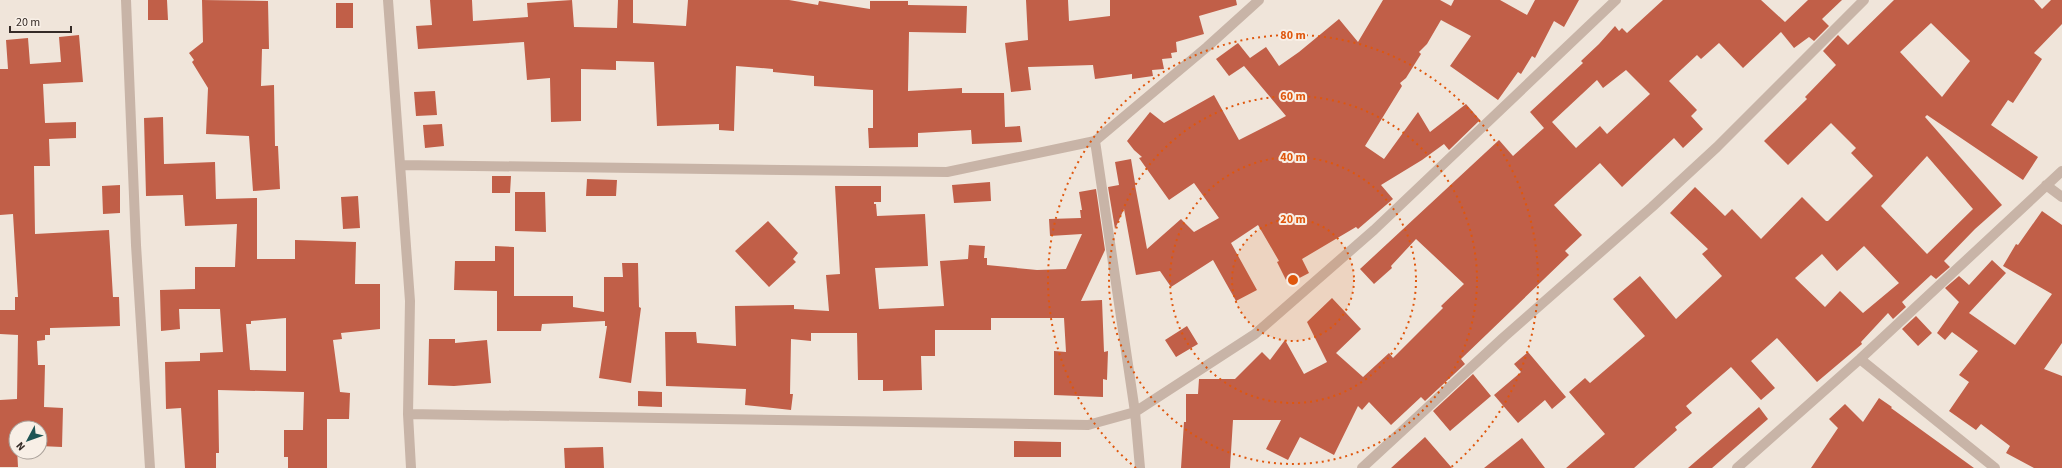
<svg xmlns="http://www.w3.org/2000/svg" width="2062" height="468" viewBox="0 0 2062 468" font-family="'Source Sans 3',sans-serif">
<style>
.building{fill:#c15f48;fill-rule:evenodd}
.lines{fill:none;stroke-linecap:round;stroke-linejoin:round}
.street{stroke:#c8b4a7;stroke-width:10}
.ring{fill:none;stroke:#df570d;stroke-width:2;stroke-dasharray:2 4}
.centre{fill:#df570d;stroke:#f8efe6;stroke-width:2}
.ring-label{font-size:12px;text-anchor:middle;font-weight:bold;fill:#df570d;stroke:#f8efe6;stroke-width:4;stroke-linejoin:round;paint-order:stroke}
</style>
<rect width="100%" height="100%" fill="#f0e5da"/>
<!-- building -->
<path class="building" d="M148 0H167L168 20H148Z
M202 0 268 1 269 49H262L261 86 274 85 275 146H278L280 189 253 191 249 136 206 134 208 88 192 62 194 60 189 53 203 42Z
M430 0H472L473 21 528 17 527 3 572 0 574 27 617 28 618 0H633V23L686 26 688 0H789L818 5 819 1 870 9V1H908V5L967 6 966 33 909 32 908 91 962 88V93H1004L1005 127 1020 126 1022 142 972 144 971 130 918 133V147L869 148 868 128H873V90L814 86V76L773 72V69L736 66 734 131 719 130V124L657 126 654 62 616 61V70L581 69V121L551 122 550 78 527 80 524 42 418 49 416 26 432 25Z
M1026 0H1068L1069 21 1110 16V0H1236L1237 5 1199 16 1204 34 1176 42 1177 52 1171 53 1172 58 1162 59 1164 69 1152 70 1153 76 1132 79V74L1095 79 1093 65 1028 67 1031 90 1011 92 1005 43 1028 40Z
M1383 0H1440L1451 6 1454 0H1500L1527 15 1535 0H1579L1564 27 1554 21 1535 58 1532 56 1521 74 1518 72 1498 100 1450 66 1471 36 1441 20 1427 44 1419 52 1421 54 1406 78 1400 83 1402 86 1365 146 1384 159 1418 112 1430 132 1466 104 1480 120 1449 150 1444 144 1422 160 1381 185 1393 199 1358 229 1356 227 1302 259 1309 273 1288 284 1277 262 1279 261 1258 225 1231 243 1257 290 1236 301 1213 260 1171 287 1160 271 1136 275 1124 209 1115 229 1108 187 1119 185 1115 162 1131 159 1135 183H1136L1135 185 1147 249 1181 219 1194 232 1219 218 1194 183 1169 200 1139 158 1142 157 1134 150 1127 141 1150 112 1164 123 1214 95 1239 140 1286 116 1244 66 1229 76 1216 59 1238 43 1250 58 1266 47 1279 66 1299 52 1339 19 1358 42Z
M1663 0H1761L1785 22 1808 0H1842L1822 19 1829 26 1814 41 1809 37 1794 48 1781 32 1743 68 1719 43 1701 59 1697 55 1669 81 1697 110 1691 116 1703 129 1683 148 1674 138 1622 187 1600 163 1554 205 1582 235 1565 251 1569 255 1461 359 1465 364 1425 401 1421 397 1391 425 1369 402 1362 410 1358 406 1334 455 1300 437 1288 460 1266 449 1281 420H1233L1230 468H1181L1184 422H1186V394H1198L1199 379H1235L1262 352 1270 360 1285 340 1304 374 1327 362 1307 322 1332 298 1361 329 1336 353 1363 377 1389 353 1393 358 1443 308 1441 306 1464 284 1416 239 1391 266 1392 268 1374 284 1360 269 1499 140 1513 156 1544 128 1530 112 1583 63 1581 61 1599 44 1615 26 1619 31 1622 28 1627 33ZM1626 70 1650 94 1607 134 1600 126 1576 148 1552 122 1597 80 1603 88Z
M1894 0H2034L2042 9 2051 0H2062V24L2034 53 2042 59 2013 103 2008 100 1991 125 2038 157 2023 180 1927 115 1925 117 2002 205 1975 229 1944 261 1950 267 1936 279 1931 275 1902 302 1906 307 1893 319 1888 313 1861 342 1862 344 1817 382 1777 338 1751 361 1775 388 1761 400 1731 367 1686 406 1692 413 1675 427 1677 430 1634 468H1566L1605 434 1569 392 1585 378 1590 383 1645 336 1613 299 1640 276 1676 319 1722 276 1702 254 1708 249 1670 213 1695 187 1725 216 1732 209 1761 239 1802 197 1826 221H1828L1873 176 1851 153 1856 148 1831 123 1788 165 1764 141 1807 99 1805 97 1836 65 1823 51 1838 35 1848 45ZM1931 23 1970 61 1942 97 1900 52ZM1927 156 1973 209 1927 254 1881 206ZM1864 246 1899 283 1863 313 1840 291 1825 307 1795 278 1822 254 1837 271Z
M336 3H353V28H336Z
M79 35 83 82 43 84 45 123 76 122V138L49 139 50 166H34L35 234 109 230 113 297H119L120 326 50 328V335H45V340L37 341 38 365H45L44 407 63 408 62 447 40 446V428H16L18 467H0V400L17 399 18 335 0 334V310H15V297H18L13 214 0 215V69H8L6 40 28 38 30 64 61 62 59 37Z
M435 91 437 115 416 116 414 92Z
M163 117 164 164 215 162 216 199 257 198V259H295V240L356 242 355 284H380V329L341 333 342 339 333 340 340 392 350 393 349 419H327V468H288V457H284V430H303L304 392 218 390 219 453H216V468H185L181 408 166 409 165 362 200 361V353L223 352 220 309H179L180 329 161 331 160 290 195 289V267H235L237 224 185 226 183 195 146 196 144 118ZM286 318V371L250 370 246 324H251V321Z
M442 124 444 146 425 148 423 125Z
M492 176H511L510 193H492Z
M587 179 617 180 616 196H586Z
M990 182 991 201 954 203 952 185Z
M120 185V213L103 214 102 186Z
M835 186H881V202H874V204H876L877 216 925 214 928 266 875 268 879 309 944 306 940 261 968 259 969 245 985 246 984 258H987V265L1037 270 1066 269 1082 234 1050 236 1049 219 1081 218 1080 210H1082L1079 192 1096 189 1105 250 1081 301 1102 300 1104 352 1108 351 1107 380 1103 379V397L1054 395V351L1066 352 1064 318H991V330H935V356H921L922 390 883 391V380H858L857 333H811V341L791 339 790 394H793L791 410 745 405 746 389 666 386 665 332H696L697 343 736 346 735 306 794 305V309L829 311 826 275 840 274Z
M515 192H545L546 232 515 231Z
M358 196 360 228 343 229 341 197Z
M2042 211 2062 225V343L2044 369 2062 376V468H2034L2006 453 2010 446 1981 424 1976 430 1949 411 1969 382 1959 375 1978 351 1952 332 1945 340 1937 333 1959 302 1945 288 1959 276 1969 285 1992 260 2006 273 1969 313 2015 345 2052 294 2003 266 2016 244 2018 245Z
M768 221 798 253 793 259 796 262 769 287 735 251Z
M495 246 514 247V296H573V307L604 312V277H623L622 263H638L639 307 641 308 631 383 599 378 607 326H605V321L542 324 541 331H497V291L454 290 455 261H495Z
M1916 316 1932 333 1918 346 1902 329Z
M1187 326 1198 344 1176 357 1165 340Z
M429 339H455V343L487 340 491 383 454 386 428 385Z
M1528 352 1566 397 1552 409 1545 400 1518 423 1494 395 1521 372 1514 364Z
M1473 374 1491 396 1450 431 1433 411Z
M638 391 662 392V407L638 406Z
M1879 398 1892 407 1891 408 1974 468H1811L1838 428 1829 419 1845 404 1863 422Z
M1759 407 1768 419 1712 468H1688Z
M1425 437 1452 468H1391Z
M1522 438 1545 468H1484Z
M1014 441 1061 442V457H1014Z
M603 447 604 468H565L564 448Z"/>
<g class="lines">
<!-- street -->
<path class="street" d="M126 0 136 245 150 468
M388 0 410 301 408 414 411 468
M1095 141 1135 412 1140 468
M401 165 947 172 1095 141 1207 47 1259 0
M2046 185 2062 197
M1860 359 1995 468
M408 414 1088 425 1135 412 1255 334 1374 230 1616 0
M1362 468 1504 337 1652 207 1717 147 1864 0
M1737 468 1860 359 2062 171"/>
</g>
<!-- distance rings -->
<circle cx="1293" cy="280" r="61" fill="#df570d" fill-opacity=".12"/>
<g class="ring">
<circle cx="1293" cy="280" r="61"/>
<circle cx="1293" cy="280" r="123"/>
<circle cx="1293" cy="280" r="184"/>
<path d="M1136 468A245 245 0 1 1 1450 468"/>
</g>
<circle cx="1293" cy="280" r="6" class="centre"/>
<g class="ring-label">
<text x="1293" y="39">80 m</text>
<text x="1293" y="100">60 m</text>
<text x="1293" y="161">40 m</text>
<text x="1293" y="223">20 m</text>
</g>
<!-- north arrow -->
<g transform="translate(28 440) rotate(229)"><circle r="19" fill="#f8efe6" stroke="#aaa19a"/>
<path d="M0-3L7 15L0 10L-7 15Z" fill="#1e5454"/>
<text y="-6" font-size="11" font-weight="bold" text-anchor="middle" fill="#352b27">N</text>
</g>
<!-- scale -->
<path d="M10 26v6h61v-6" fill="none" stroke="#352b27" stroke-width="2"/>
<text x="16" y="26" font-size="12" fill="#352b27" stroke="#f8efe6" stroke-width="3" paint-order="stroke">20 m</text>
</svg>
